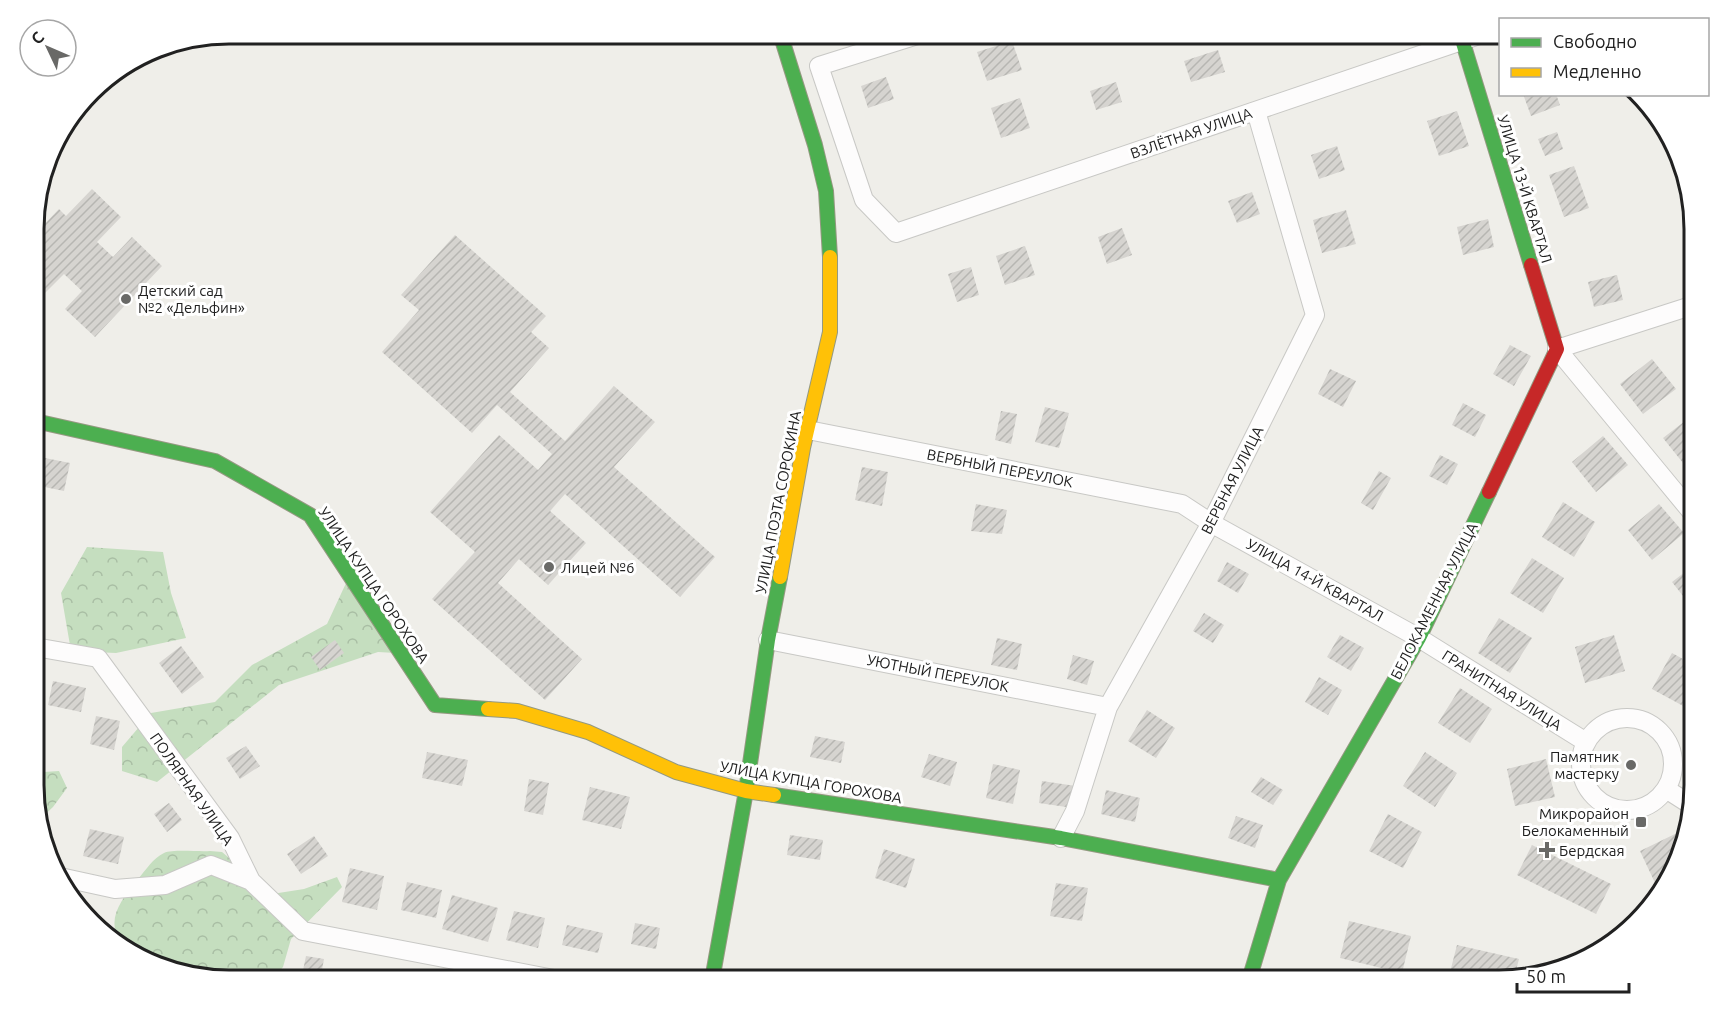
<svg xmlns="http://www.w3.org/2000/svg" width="1727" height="1013" viewBox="0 0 1727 1013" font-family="Ubuntu,sans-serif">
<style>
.forest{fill:url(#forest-crowns)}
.building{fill:url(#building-hatch)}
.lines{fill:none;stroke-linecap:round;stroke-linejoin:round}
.street-casing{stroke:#c8c8c5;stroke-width:20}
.fast-casing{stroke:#949981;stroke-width:16}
.slow-casing{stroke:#949981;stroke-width:16}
.jam-casing{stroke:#949981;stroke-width:16}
.street{stroke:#fdfcfc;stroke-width:18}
.fast{stroke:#4caf50;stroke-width:14}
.slow{stroke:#ffc107;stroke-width:14}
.jam{stroke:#c62828;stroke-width:14}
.poi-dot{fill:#696967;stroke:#fff;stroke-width:2}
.labels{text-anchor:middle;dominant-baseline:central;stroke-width:6;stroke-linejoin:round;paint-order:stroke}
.street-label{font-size:15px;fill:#212121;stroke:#fff}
.poi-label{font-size:15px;fill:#212121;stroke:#fff;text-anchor:start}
.rim{fill:none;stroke:#212121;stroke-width:3}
</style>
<defs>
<pattern id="forest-crowns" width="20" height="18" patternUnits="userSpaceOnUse" patternTransform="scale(1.5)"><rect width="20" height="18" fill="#c5debf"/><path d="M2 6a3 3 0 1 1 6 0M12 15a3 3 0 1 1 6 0" fill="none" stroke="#a9bea4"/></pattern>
<pattern id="building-hatch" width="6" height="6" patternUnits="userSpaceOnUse" patternTransform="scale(1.5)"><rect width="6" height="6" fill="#d6d4d0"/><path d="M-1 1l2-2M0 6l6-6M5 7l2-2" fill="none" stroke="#b7b6b2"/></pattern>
</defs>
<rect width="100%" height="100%" fill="#efeee9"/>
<!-- forest -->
<path class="forest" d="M87 547 163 552 171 593 186 638 116 653 71 651 61 593Z
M347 581 413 654 378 652 279 685 157 782 122 771V747L151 713 215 702 252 665 327 624Z
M59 771 67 788 53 807 39 820 35 810V778L44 772Z
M210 851 222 852 272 894 304 889 337 877 342 887 291 939 283 967 272 980H228L131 954C101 926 117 905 138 879 146 870 153 858 164 853 173 849 199 852 210 851Z"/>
<!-- building -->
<path class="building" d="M1012 41 1022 70 987 81 977 52Z
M1218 50 1225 72 1191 82 1184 61Z
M886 77 894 99 868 108 861 86Z
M1116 82 1122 102 1096 110 1090 91Z
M1523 94H1556L1560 105 1531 116Z
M1020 98 1030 128 1001 138 991 108Z
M1457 111 1469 146 1439 156 1427 121Z
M1557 132 1563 149 1545 156 1538 139Z
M1337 146 1345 170 1319 179 1311 155Z
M1574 166 1589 208 1564 217 1549 175Z
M92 189 121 217 97 242 113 257 132 237 162 266 95 337 65 309 82 291 64 274 45 293 35 282V252L37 250 35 248V234L59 209 66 216Z
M1252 192 1260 214 1237 223 1228 201Z
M1346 210 1356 244 1322 253 1313 220Z
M1488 219 1494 247 1463 255 1457 227Z
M1122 228 1132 255 1107 264 1098 237Z
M455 235 546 316 531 332 549 348 510 392 565 441 614 386 655 422 614 467 715 557 680 597 565 494 550 511 586 543 548 585 519 559 498 583 582 659 545 700 432 599 475 552 430 512 499 435 538 470 552 454 497 405 472 433 382 352 419 310 401 295Z
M1025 246 1035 275 1005 285 996 256Z
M971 267 979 295 957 302 948 274Z
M1617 275 1623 300 1594 307 1588 282Z
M1510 345 1531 356 1514 386 1493 374Z
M1652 359 1676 389 1643 414 1620 384Z
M1330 369 1356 381 1343 407 1318 394Z
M1463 403 1486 415 1475 437 1452 425Z
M1045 407 1069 413 1059 448 1035 442Z
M1001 411 1017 414 1011 444 995 440Z
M1694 414V462L1687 468 1663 438Z
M1603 436 1628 465 1596 492 1572 462Z
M1440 455 1458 464 1447 485 1429 476Z
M35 456 70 463 64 491 35 485Z
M862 467 888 472 882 506 855 500Z
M1379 471 1391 478 1373 510 1361 503Z
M1563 502 1595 522 1574 557 1542 537Z
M976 504 1007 510 1002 534 971 531Z
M1659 504 1684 533 1652 560 1628 530Z
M1532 558 1564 578 1543 613 1510 593Z
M1227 562 1249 574 1238 593 1217 581Z
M1694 565V610L1672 582Z
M35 591 44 593 38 621 35 620Z
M1204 613 1224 625 1213 643 1193 631Z
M1499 618 1532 638 1510 673 1478 653Z
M1340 635 1364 648 1351 671 1327 657Z
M1614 635 1625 671 1585 683 1575 647Z
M997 638 1022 644 1017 670 991 665Z
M335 640 344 653 320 670 311 657Z
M181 646 204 677 182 694 159 663Z
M1672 653 1694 665V692L1685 707 1652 689Z
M1073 655 1094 661 1087 685 1067 679Z
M1319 677 1342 690 1328 715 1305 702Z
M53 681 86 688 81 712 48 705Z
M1460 688 1492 709 1470 743 1438 723Z
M1147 710 1175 728 1156 758 1128 741Z
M96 716 120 721 114 750 90 744Z
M815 736 845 742 841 763 810 757Z
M246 746 260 766 240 779 226 758Z
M427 752 468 760 462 786 422 778Z
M1425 752 1457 773 1435 807 1403 786Z
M929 754 957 762 950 786 921 777Z
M1546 759 1555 797 1515 806 1507 769Z
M993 764 1020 770 1013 804 986 798Z
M1261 777 1283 790 1273 805 1251 792Z
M529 779 549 783 543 815 524 811Z
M1042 781 1076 786 1073 808 1039 803Z
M590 787 630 797 621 829 582 820Z
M1106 790 1140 798 1135 822 1101 814Z
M169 803 182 820 167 832 154 814Z
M1388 814 1422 832 1403 868 1369 851Z
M1236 816 1263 825 1255 848 1228 838Z
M90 829 124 837 118 864 83 856Z
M1677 833 1680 841 1668 880 1656 885 1640 851Z
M790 835 823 840 820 860 787 855Z
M314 836 328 856 301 874 287 854Z
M1532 845 1611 884 1596 914 1517 875Z
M884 849 915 859 906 888 875 878Z
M350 868 384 876 377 910 342 902Z
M407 882 442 890 436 918 401 910Z
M1056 883 1088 888 1082 921 1050 916Z
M452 895 498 908 488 942 442 929Z
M514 911 545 918 538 948 506 940Z
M1349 921 1411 936 1402 973 1340 958Z
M635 923 660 928 656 949 631 944Z
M567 925 603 933 598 953 562 945Z
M1457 945 1519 959 1514 978 1448 980Z
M306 956 324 959 320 980H301Z
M364 971 378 973 377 980H363Z"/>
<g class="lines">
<!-- street casing -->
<g class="street-casing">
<path id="street" d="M924 33 819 66 864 200 896 233 1485 33
M1694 305 1557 349 1694 515
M803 436V429L1182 504 1211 523 1419 638 1586 742
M768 640 1108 707
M35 647 98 658 230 838 251 881 303 931 559 980
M1581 764a46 46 0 1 1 92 0a46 46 0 1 1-92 0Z
M1666 789 1691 805
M1061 838 1075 811 1108 707 1211 523 1315 315 1256 111
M60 877 115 889 165 885 211 865 251 881"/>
</g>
<!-- fast casing -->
<g class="fast-casing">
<path id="fast" d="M780 33 815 145 826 191 830 257
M1460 33 1531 265
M35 421 215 461 310 515 435 705 488 709
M774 795 1061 838 1279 880
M712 980 746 791 768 640 780 577
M1249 980 1279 880 1419 638 1489 492"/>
</g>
<!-- slow casing -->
<g class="slow-casing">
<path id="slow" d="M780 577 803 448 830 332V257
M488 709 517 711 588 732 676 772 746 791 774 795"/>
</g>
<!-- jam casing -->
<g class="jam-casing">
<path id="jam" d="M1489 492 1557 349 1531 265"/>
</g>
<!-- street -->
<use href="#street" class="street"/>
<!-- fast -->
<use href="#fast" class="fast"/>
<!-- slow -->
<use href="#slow" class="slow"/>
<!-- jam -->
<use href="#jam" class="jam"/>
</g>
<!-- markers -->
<g class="poi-dot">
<circle cx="126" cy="299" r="6"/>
<circle cx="549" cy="567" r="6"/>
<circle cx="1631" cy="765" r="6"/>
<rect x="1635" y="816" width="12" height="12" rx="3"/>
<path d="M1544 841h6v6h6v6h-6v6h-6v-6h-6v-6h6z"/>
</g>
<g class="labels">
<!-- street labels -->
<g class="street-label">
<text transform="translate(1191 133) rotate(-19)">ВЗЛЁТНАЯ УЛИЦА</text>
<text transform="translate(1525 189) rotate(73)">УЛИЦА 13-Й КВАРТАЛ</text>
<text transform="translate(1000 468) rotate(11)">ВЕРБНЫЙ ПЕРЕУЛОК</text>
<text transform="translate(1232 480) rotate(-63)">ВЕРБНАЯ УЛИЦА</text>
<text transform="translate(778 502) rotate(-79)">УЛИЦА ПОЭТА СОРОКИНА</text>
<text transform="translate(1315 580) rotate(29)">УЛИЦА 14-Й КВАРТАЛ</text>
<text transform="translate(374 585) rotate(56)">УЛИЦА КУПЦА ГОРОХОВА</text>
<text transform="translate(1434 601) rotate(-63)">БЕЛОКАМЕННАЯ УЛИЦА</text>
<text transform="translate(938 673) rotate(11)">УЮТНЫЙ ПЕРЕУЛОК</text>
<text transform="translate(1502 690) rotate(32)">ГРАНИТНАЯ УЛИЦА</text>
<text transform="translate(811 782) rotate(10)">УЛИЦА КУПЦА ГОРОХОВА</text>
<text transform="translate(192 789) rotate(55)">ПОЛЯРНАЯ УЛИЦА</text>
</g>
<!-- poi labels -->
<g class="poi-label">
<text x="138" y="290">Детский сад<tspan x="138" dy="17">№2 «Дельфин»</tspan></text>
<text x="561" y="567">Лицей №6</text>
<text x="1619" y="756" text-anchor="end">Памятник<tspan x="1619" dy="17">мастерку</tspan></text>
<text x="1629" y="813" text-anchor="end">Микрорайон<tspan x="1629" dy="17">Белокаменный</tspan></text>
<text x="1559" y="850">Бердская</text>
</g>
</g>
<!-- crop -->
<path d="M0 0H1727V1013H0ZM229 44H1499A185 185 0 0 1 1684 229V785A185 185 0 0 1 1499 970H229A185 185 0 0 1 44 785V229A185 185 0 0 1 229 44Z" fill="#fff" fill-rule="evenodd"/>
<path class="rim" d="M229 44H1499A185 185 0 0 1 1684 229V785A185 185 0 0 1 1499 970H229A185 185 0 0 1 44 785V229A185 185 0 0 1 229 44Z"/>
<!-- legend -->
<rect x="1499" y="18" width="210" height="78" fill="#ffffff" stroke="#a6a6a6" stroke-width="1.5"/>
<rect x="1511" y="38" width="30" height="9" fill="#4caf50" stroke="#a6a6a6" stroke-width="1.5"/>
<text x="1553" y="48" font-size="18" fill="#212121">Свободно</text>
<rect x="1511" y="68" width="30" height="9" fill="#ffc107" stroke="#a6a6a6" stroke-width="1.5"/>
<text x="1553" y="78" font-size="18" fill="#212121">Медленно</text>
<!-- north arrow -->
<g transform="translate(48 48) rotate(314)"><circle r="28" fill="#ffffff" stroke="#a6a6a6" stroke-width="1.5"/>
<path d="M0-4.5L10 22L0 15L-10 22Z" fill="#696967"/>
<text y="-9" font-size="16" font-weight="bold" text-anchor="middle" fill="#212121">С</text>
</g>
<!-- scale -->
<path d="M1517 983v9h112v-9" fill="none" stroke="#212121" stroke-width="3"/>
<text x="1526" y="983" font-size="18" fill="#212121" stroke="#ffffff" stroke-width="4.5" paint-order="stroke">50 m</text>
</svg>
